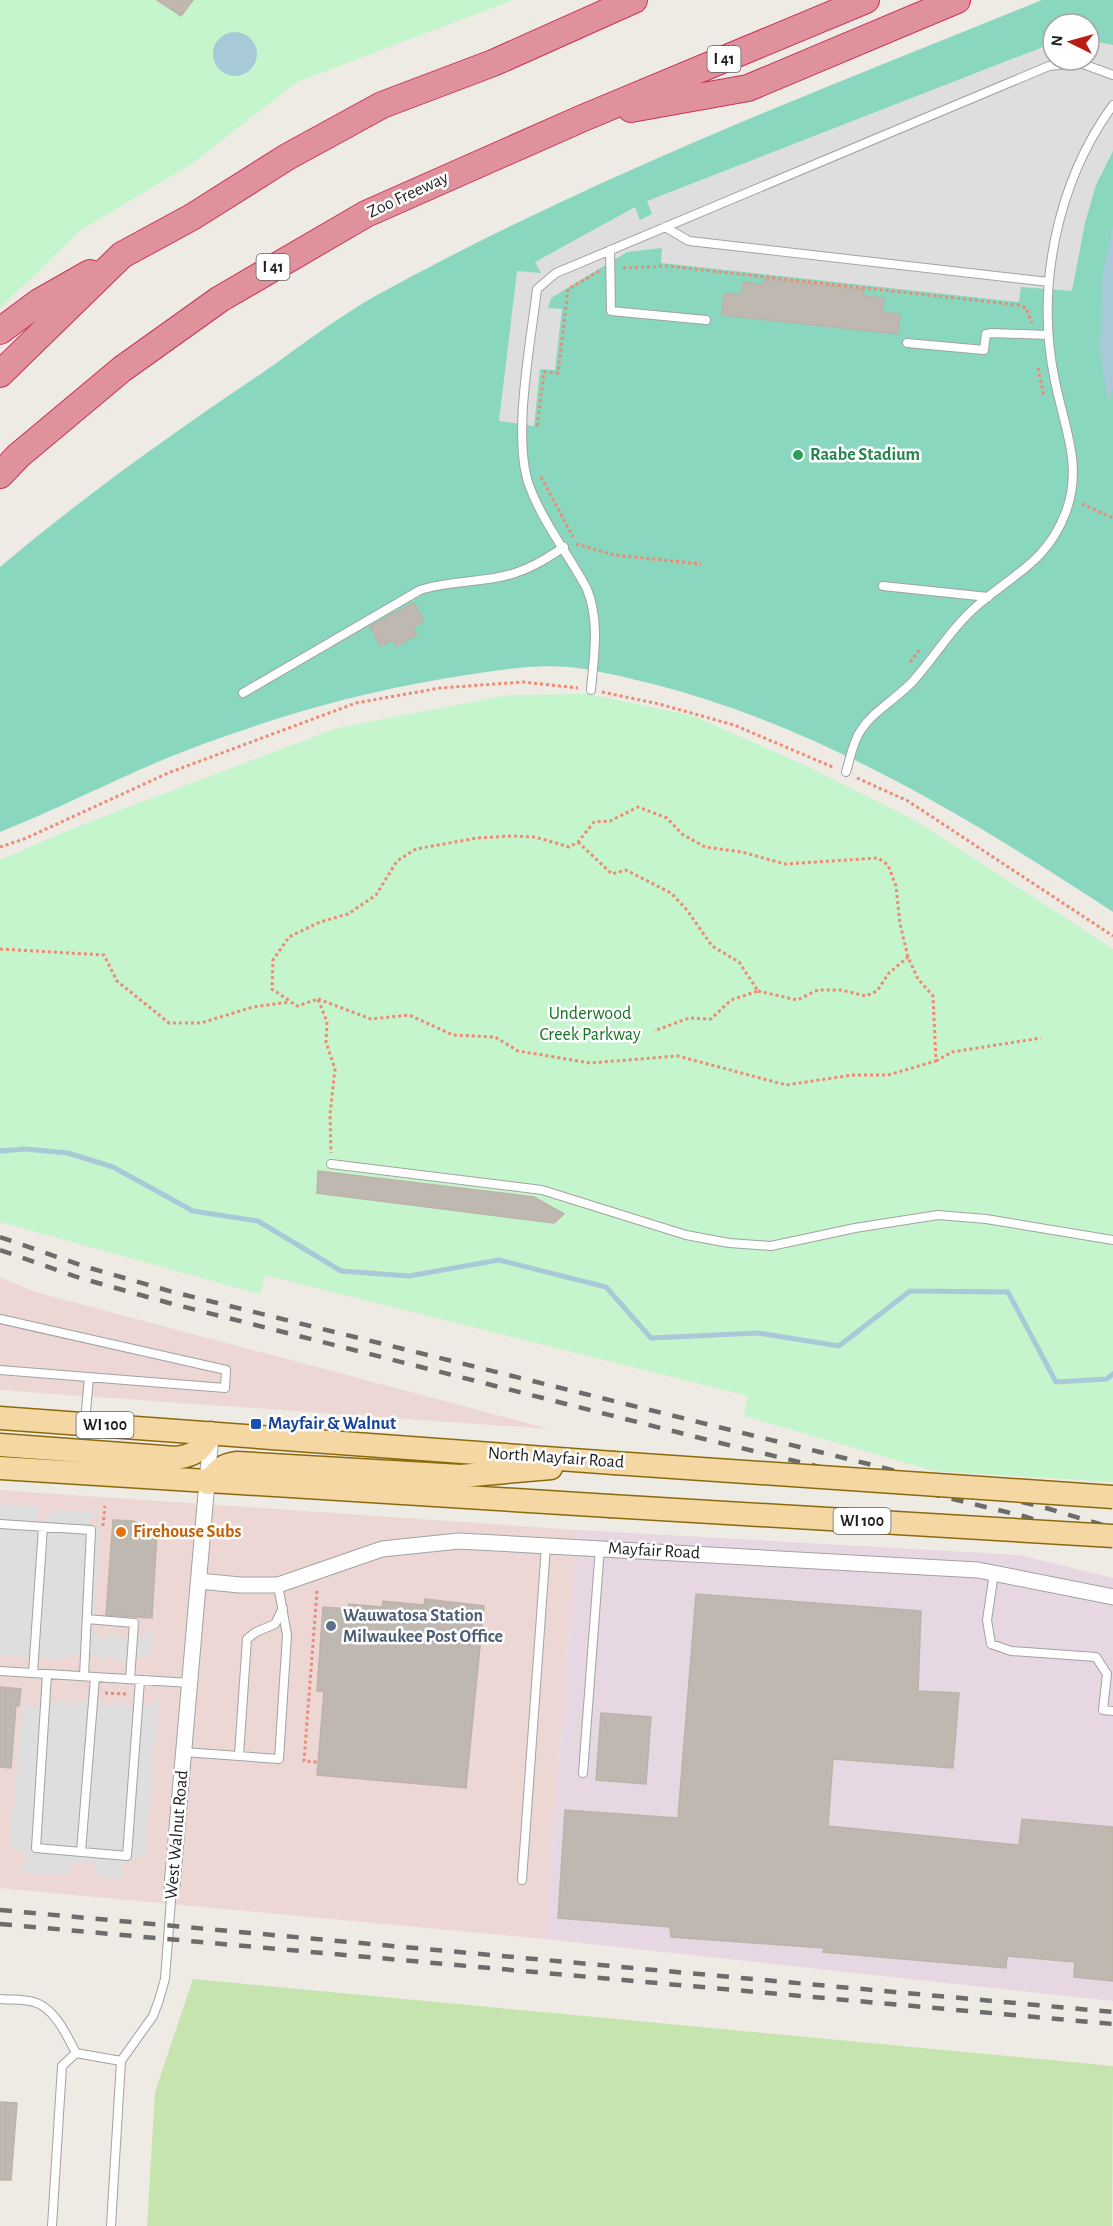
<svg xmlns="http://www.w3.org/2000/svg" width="1113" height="2226" viewBox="0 0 1113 2226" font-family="'Alegreya Sans',sans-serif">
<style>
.commercial{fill:#edd7d5}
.industrial{fill:#e6d7e2}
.grass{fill:#c5e4ae}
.park{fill:#c4f5cc}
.pitch{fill:#88d7be;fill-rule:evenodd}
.parking{fill:#dedede}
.water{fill:#a8cad8}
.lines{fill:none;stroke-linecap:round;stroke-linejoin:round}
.stream{stroke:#a8cad8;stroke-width:5}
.building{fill:#beb8b1;stroke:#beb3a8;stroke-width:1.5}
.service-casing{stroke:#a2a2a2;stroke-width:10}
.minor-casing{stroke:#a2a2a2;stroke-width:17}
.primary-casing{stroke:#8b6a0c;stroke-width:25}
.motorway-casing{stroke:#cb325b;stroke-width:28}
.path{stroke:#ee8a75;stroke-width:3;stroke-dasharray:3 3;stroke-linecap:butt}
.service{stroke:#fff;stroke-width:8}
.minor{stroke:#fff;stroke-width:15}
.primary{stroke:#f4d7a3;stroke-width:22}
.motorway{stroke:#df929b;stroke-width:26}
.rail{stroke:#6c6c6c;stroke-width:4.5;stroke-dasharray:12 12;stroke-linecap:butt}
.primary-bridge-casing{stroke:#8b6a0c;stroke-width:25;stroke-linecap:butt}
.primary-bridge{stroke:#f4d7a3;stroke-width:22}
.leisure-dot{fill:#2e9e5b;stroke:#fff;stroke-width:2}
.transit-dot{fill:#1a4fb4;stroke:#fff;stroke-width:2}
.food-dot{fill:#e8710a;stroke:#fff;stroke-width:2}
.service-dot{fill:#5c6f8a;stroke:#fff;stroke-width:2}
.labels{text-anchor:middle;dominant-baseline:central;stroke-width:5;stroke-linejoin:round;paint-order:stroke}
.shield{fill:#fff;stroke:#626262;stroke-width:1.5}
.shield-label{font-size:16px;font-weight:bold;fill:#1e1e1e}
.street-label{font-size:18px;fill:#1e1e1e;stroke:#fff}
.leisure-label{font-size:18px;font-weight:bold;fill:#27864d;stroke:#fff;text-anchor:start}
.park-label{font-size:18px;fill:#147323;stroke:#fff}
.transit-label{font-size:18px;font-weight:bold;fill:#164399;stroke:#fff;text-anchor:start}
.food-label{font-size:18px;font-weight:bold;fill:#c56008;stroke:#fff;text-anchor:start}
.service-label{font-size:18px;font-weight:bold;fill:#4e5e75;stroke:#fff;text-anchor:start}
</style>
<rect width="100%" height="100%" fill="#eeebe4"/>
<!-- commercial -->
<path class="commercial" d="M0 1277 35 1292 549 1429 0 1390Z
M0 1490 577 1530 545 1939 0 1888Z"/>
<!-- industrial -->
<path class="industrial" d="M577 1530 1019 1555 1113 1578V2001L545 1939Z"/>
<!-- grass -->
<path class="grass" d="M193 1979 1113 2066 1112 2226H147L155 2092Z"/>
<!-- park -->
<path class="park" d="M0 0H513L297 82 190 165 81 230 0 308Z
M589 694 693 716 800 763 918 822 1113 949V1482L934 1471 744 1416 748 1396 265 1275 260 1294 0 1222V860L81 825 337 728 509 695Z"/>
<!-- pitch -->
<path class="pitch" d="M1042 0H1113V912C971 819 822 728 657 685 628 678 598 670 568 667 534 664 500 670 466 675 401 685 336 700 273 720 237 732 200 744 165 759 109 782 56 810 0 832V567C84 496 173 433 265 371 302 345 339 316 379 294 590 178 819 90 1042 0ZM1053 24H1089V60H1053Z"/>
<!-- parking -->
<path class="parking" d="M1089 40 1113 45V151L1096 185 1085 223 1072 291 1021 287 1019 302 661 263 662 248 627 252 551 298 548 308 562 309 555 370 540 369 534 426 499 421 517 271 541 273 535 262 635 207 640 220 652 214 647 201 1053 43V60H1089Z
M0 1504 39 1506 38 1521 43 1522 53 1510 96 1512 88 1524 100 1526 93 1633 108 1639 109 1632 121 1638 140 1636 153 1630 151 1656 121 1662 108 1655 106 1663 93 1655 76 1653 62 1660 0 1655Z
M67 1699 68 1706 80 1701 98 1699 112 1707 114 1700 126 1706 147 1705 159 1700 145 1854 121 1866 124 1878 98 1876 93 1862 76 1861 67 1875 25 1872 17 1875 27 1857 10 1845 23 1700 33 1709Z"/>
<!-- water -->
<path class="water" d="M213 54a22 22 0 1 1 44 0a22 22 0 1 1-44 0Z
M1113 225V388L1108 403 1100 351 1102 278Z"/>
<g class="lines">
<!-- stream -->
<path class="stream" d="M0 1151 25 1149 68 1153 113 1167 193 1211 258 1221 341 1271 409 1276 499 1260 606 1287 651 1338 758 1333 839 1346 910 1291 1008 1292 1056 1382 1107 1379 1113 1374"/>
</g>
<!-- building -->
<path class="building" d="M157 0H193L181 16Z
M765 279 864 290 863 296 884 298 882 312 900 314 898 334 722 315 724 293 742 295 743 282 765 285Z
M414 603 424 621 413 627 417 635 396 646 393 640 380 646 370 626Z
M318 1171 534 1197 564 1214 554 1223 317 1193Z
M113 1520 133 1521 157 1532 152 1618 106 1615Z
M696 1594 921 1611 918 1691 959 1693 953 1768 833 1759 828 1826 1019 1845 1022 1819 1113 1827V1981L1074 1977 1075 1962 1007 1956 1006 1968 823 1952 824 1948 671 1937 670 1927 558 1918 565 1810 678 1818Z
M425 1599 484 1606 466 1788 317 1775 324 1691H317L323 1607 348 1609 349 1604 382 1607 383 1601 424 1605Z
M0 1687 21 1689 19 1706 16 1705 11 1768 0 1767Z
M601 1713 651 1717 646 1784 596 1780Z
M0 2102 17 2103 11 2180H0Z"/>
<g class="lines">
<!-- service casing -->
<g class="service-casing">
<path id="service" d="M665 227 689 241 1049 282
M610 250 611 311 706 320
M907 343 984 350 986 334 992 333 1048 335
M883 586 988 597
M591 690C594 655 600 622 587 589 569 555 542 521 529 485 512 437 531 341 537 289L556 273 1049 66 1080 63 1113 75
M243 693 420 590C451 580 485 583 515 573 534 567 548 557 564 547
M846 772C850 759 853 741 861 730 874 710 898 698 914 680 936 655 953 626 979 604 1014 574 1047 561 1065 514 1084 467 1064 427 1055 381 1035 288 1057 182 1113 105
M331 1164 542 1190 686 1235 729 1243 771 1246 855 1228 938 1215 986 1219 1113 1240
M0 1319 226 1370 225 1388 0 1370
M85 1423 89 1377
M0 1524 91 1530 84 1676
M994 1573 987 1620 991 1644 1011 1651 1096 1657 1107 1674 1103 1710 1113 1711
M87 1619 134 1623 130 1679
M0 1671 190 1683
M33 1673 43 1527
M47 1674 36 1848 127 1856 140 1680
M184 1752 279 1759 287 1635 278 1585
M239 1755 247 1639 256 1632 275 1624 283 1608
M583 1773 600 1547
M81 1852 95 1677
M522 1880 546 1546
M0 1999C11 2000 24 1999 34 2002 55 2008 67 2036 76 2053
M52 2226 62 2066 76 2053 121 2061
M111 2226 121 2061 153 2016 159 2000 165 1979 172 1886"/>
</g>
<!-- minor casing -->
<g class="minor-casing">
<path id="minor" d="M199 1581 240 1585H278L382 1549 459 1541 978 1570 1113 1597
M172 1886 211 1436"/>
</g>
<!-- primary casing -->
<g class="primary-casing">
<path id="primary" d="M0 1418 614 1463
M0 1445 176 1458C196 1455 201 1450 211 1433
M0 1468 610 1506
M208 1483C217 1471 221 1465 237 1463L461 1476 551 1468"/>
</g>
<!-- motorway casing -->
<g class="motorway-casing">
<path id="motorway" d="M631 109 748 88 957 0
M0 331 39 302 90 273
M0 374 122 255 192 217 287 157 382 105 493 63 634 0
M0 475 18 456 122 369 220 299 366 214 583 118 866 0"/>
</g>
<!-- path -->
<path class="path" d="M623 268 667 266 1018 305 1026 308 1032 323
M1038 368 1044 397
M537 426 544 372 558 373 568 289 599 271
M541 477 573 537
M1082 504 1113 518
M576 544 614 555 701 564
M910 662 920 649
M602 692 659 704 734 725 835 768
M857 778 908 801 1113 936
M578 842 612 874 626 870 671 893 687 910 712 946 739 962 758 991 731 1000 711 1019 689 1018 654 1031
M0 847 24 839 168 773 356 703 440 688 523 682 578 688
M0 949 104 955 117 981 169 1023H201L253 1007 289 1002
M758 991 797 1000 818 990H841L866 996 877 991 889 973 908 957
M318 999 371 1019 409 1015 453 1035 495 1037 518 1051 590 1063 678 1056 786 1085 853 1075H888L936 1061 933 996 918 979 908 957 900 924 896 886 888 865 878 858 785 864 742 852 705 847 682 834 667 818 638 807 610 821 594 822 578 842 569 847 535 837 511 836 477 838 416 849 397 861 376 895 348 914 320 922 289 937 273 960 272 989 297 1006 318 999 327 1022 326 1042 335 1069 330 1114 331 1153
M936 1061 952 1052 1041 1038
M103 1526 105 1506
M317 1591 304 1761 318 1762
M105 1693 128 1694"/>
<!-- service -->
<use href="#service" class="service"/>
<!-- minor -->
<use href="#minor" class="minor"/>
<!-- primary -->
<use href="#primary" class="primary"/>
<!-- motorway -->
<use href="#motorway" class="motorway"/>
<!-- rail -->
<path class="rail" d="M0 1237 83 1266 173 1292 1046 1508 1113 1528
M0 1250 80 1278 169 1303 708 1440 1023 1516 1113 1543
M0 1910 1113 2012
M0 1924 1113 2024"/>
<!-- primary-bridge casing -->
<g class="primary-bridge-casing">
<path id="primary-bridge" d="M614 1463 1113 1497
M610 1506 1113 1536"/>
</g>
<!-- primary-bridge -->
<use href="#primary-bridge" class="primary-bridge"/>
</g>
<!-- markers -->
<circle class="leisure-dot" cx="798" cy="455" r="6"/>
<rect class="transit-dot" x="250" y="1418" width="12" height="12" rx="3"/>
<circle class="food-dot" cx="121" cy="1532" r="6"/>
<circle class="service-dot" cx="331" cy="1626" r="6"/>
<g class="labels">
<!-- shield labels -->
<g class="shield">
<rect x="707.5" y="46" width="33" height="26" rx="4.5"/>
<rect x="256.5" y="254" width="33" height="26" rx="4.5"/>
<rect x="76.5" y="1412" width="57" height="26" rx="4.5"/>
<rect x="833.5" y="1508" width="57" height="26" rx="4.5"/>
</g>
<g class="shield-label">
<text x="724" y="59">I 41</text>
<text x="273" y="267">I 41</text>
<text x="105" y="1425">WI 100</text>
<text x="862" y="1521">WI 100</text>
</g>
<!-- street labels -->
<g class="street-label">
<text transform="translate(408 195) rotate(-25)">Zoo Freeway</text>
<text transform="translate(556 1458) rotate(4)">North Mayfair Road</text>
<text transform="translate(654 1551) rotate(3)">Mayfair Road</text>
<text transform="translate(177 1835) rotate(-85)">West Walnut Road</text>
</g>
<!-- leisure labels -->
<g class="leisure-label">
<text x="810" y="455">Raabe Stadium</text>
</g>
<!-- park labels -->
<g class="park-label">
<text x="590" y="1014">Underwood<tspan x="590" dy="21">Creek Parkway</tspan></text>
</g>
<!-- transit labels -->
<g class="transit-label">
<text x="268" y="1424">Mayfair &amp; Walnut</text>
</g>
<!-- food labels -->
<g class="food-label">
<text x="133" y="1532">Firehouse Subs</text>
</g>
<!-- service labels -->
<g class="service-label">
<text x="343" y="1616">Wauwatosa Station<tspan x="343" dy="21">Milwaukee Post Office</tspan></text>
</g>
</g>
<!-- north arrow -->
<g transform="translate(1071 42) rotate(275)"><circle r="28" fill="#ffffff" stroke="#a5a5a5" stroke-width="1.5"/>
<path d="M0-4.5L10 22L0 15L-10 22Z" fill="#bb1d10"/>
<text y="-9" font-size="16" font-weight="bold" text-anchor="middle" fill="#1e1e1e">N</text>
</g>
</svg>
